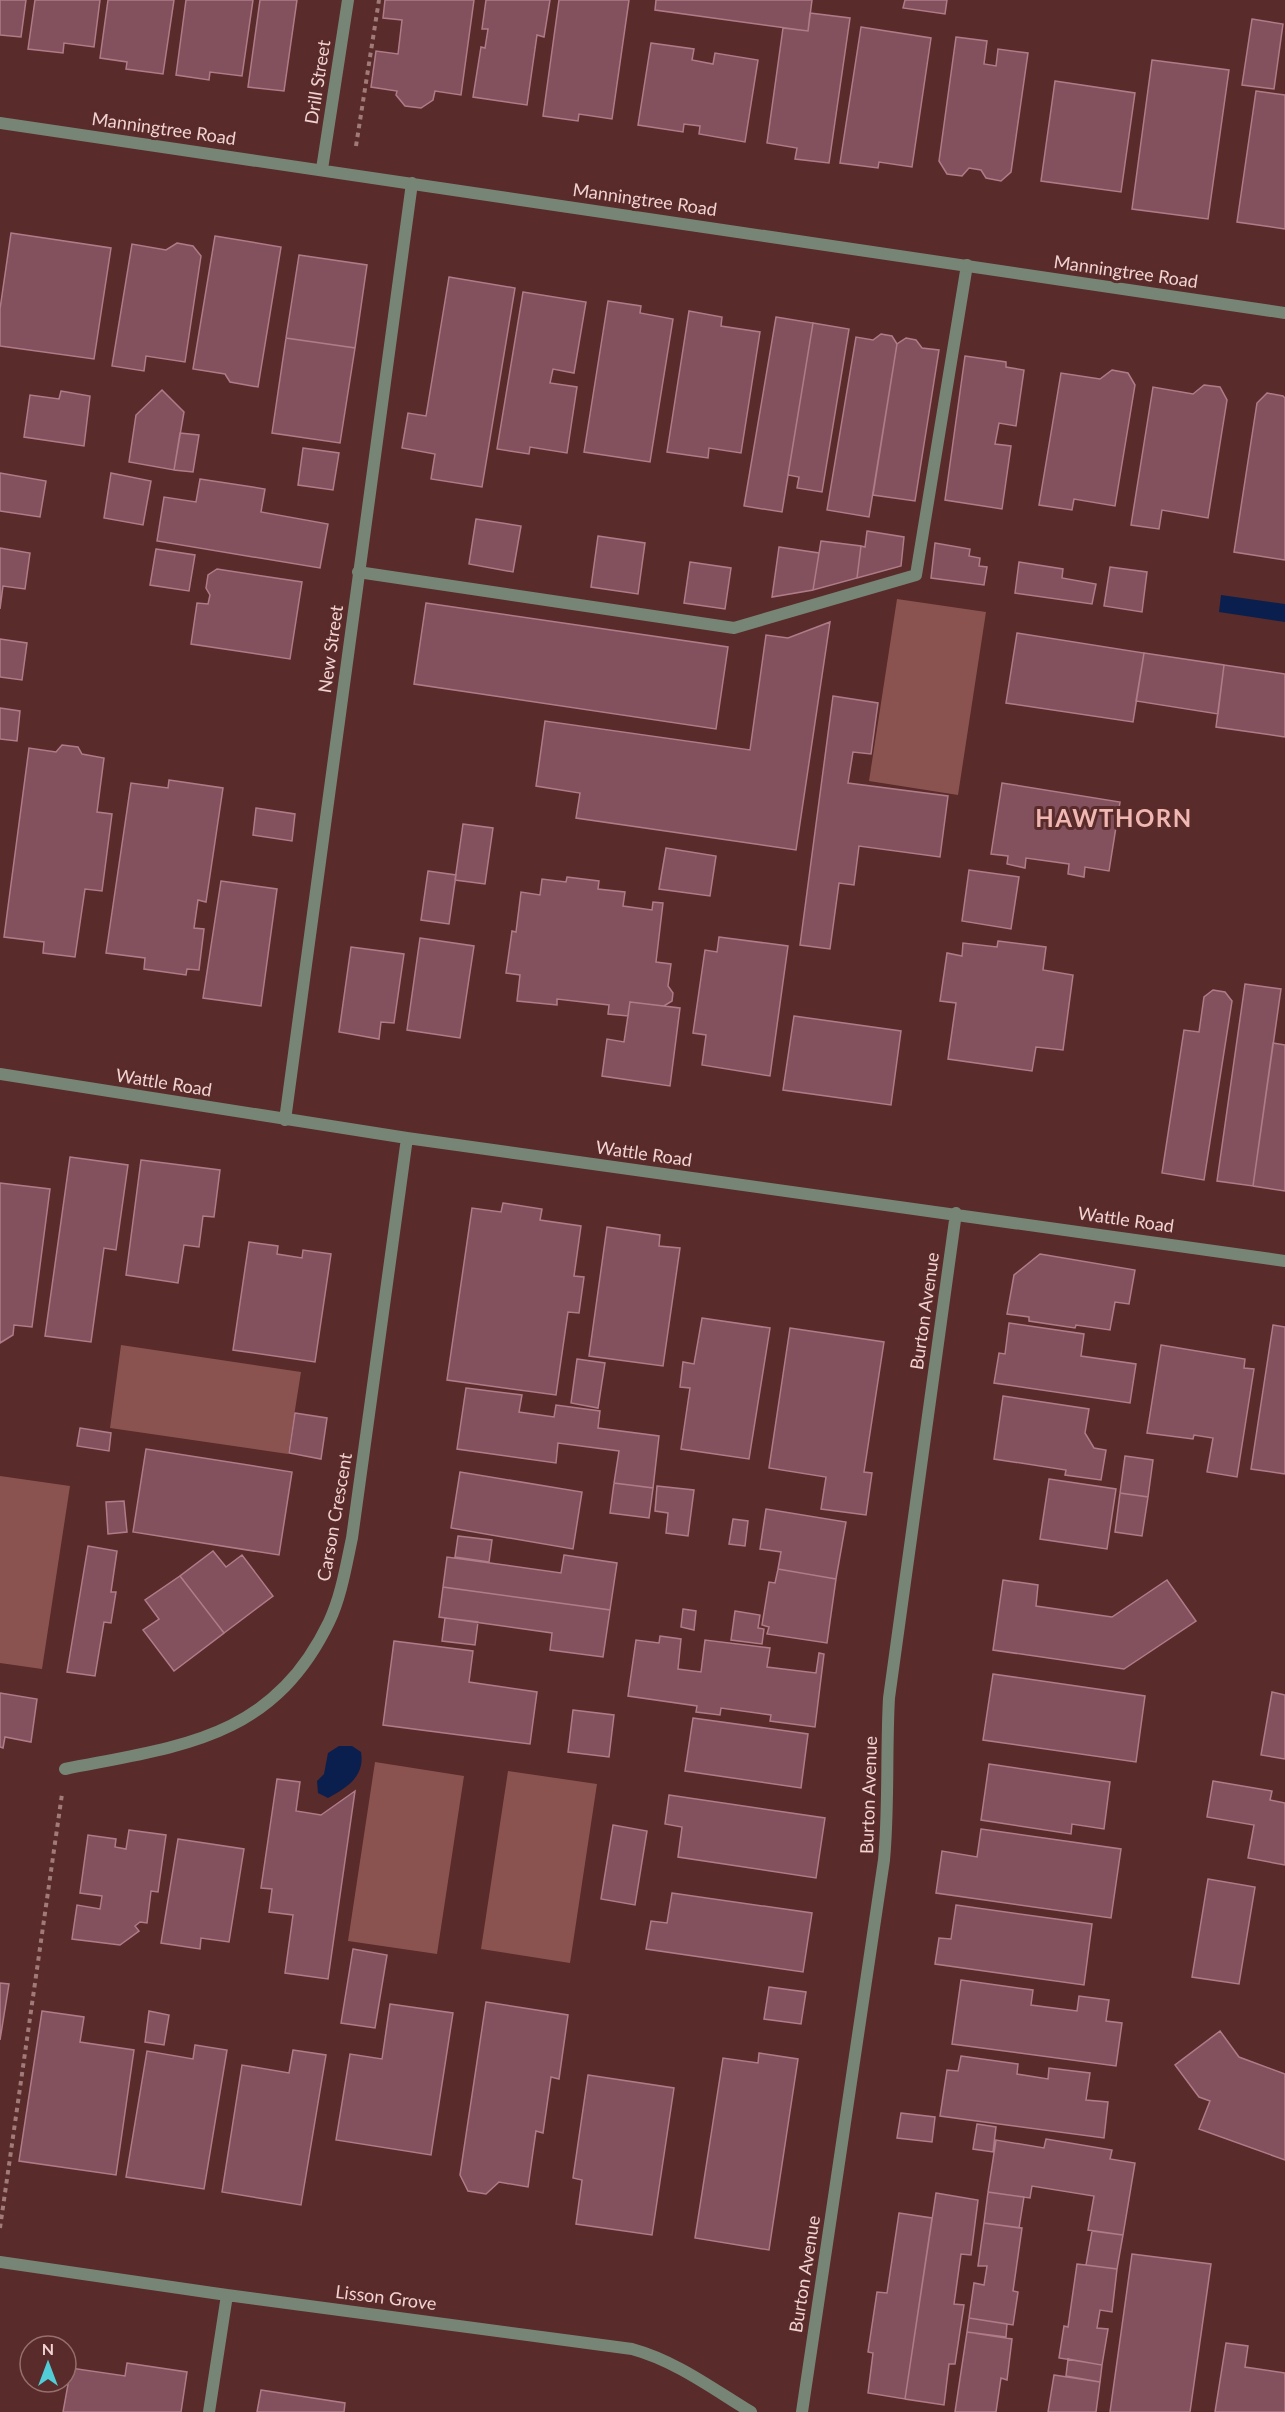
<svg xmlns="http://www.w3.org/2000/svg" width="1285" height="2412" viewBox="0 0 1285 2412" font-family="Lato,sans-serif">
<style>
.green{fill:#8a5350}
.water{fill:#0a1f4e}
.building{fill:#82515d;stroke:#b07b88;stroke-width:1.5}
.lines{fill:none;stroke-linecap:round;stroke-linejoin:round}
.path{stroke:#a17b79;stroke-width:4;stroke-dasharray:4.5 4.5;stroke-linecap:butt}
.lane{stroke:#768575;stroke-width:12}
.street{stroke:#768575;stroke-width:12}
.labels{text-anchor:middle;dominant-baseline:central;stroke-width:6;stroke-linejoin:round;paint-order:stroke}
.street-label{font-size:18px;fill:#f1d3d1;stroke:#592b2a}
.district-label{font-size:24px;font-weight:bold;letter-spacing:1.5px;fill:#f1b7b3;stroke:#592b2a}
</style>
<rect width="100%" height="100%" fill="#592b2a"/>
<!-- green -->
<path class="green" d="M897 599 986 612 958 795 869 781Z
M121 1345 301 1372 288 1454 110 1428Z
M0 1476 70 1486 42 1669 0 1663Z
M375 1762 464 1776 437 1954 348 1941Z
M508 1771 597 1784 570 1963 481 1949Z"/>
<!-- water -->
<path class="water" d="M1221 595 1285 604V622L1219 612Z
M339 1746H352L361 1752C365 1776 348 1787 328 1798L318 1793 317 1781 324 1774 328 1753Z"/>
<!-- building -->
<path class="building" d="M0 0H26L21 37 0 35Z
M35 0H100L94 47 64 43 63 53 28 49Z
M108 0H174L163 74 126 69 127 62 100 58Z
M186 0H253L242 76 210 72 209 80 176 75Z
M260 0H297L284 91 248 87Z
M385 0H474L461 95 435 91 433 100 421 108 405 106 396 95 397 91 371 87 376 51 398 54 402 20 383 18Z
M486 0H550L544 37 537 35 527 105 473 97 481 47 485 48 488 29H482Z
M559 0H629L612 119 579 114 578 121 543 116Z
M656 0H812L808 31 655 10Z
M905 0H947L945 14 903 8Z
M810 13 850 18 829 163 795 159 797 148 767 143 783 28 808 31Z
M1252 19 1283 24 1274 89 1242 85Z
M861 27 931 38 912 167 879 162 878 168 840 163Z
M956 37 987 41 984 64 996 66 998 49 1028 53 1011 172 1001 181 986 178 981 170 969 168 962 176 947 174 939 161Z
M651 43 694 49 692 60 713 64 715 53 758 60 745 142 699 134 700 126 684 124 683 132 638 125Z
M1152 60 1229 70 1208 219 1132 209Z
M1055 81 1135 93 1121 192 1041 181Z
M1256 91 1285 95V229L1237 222Z
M11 233 111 248 94 359 0 346V309Z
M215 236 281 247 258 387 230 382 225 374 193 369Z
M177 243 193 246 201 256 185 362 146 356 144 371 112 366 132 244 166 250Z
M299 255 367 265 355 348 286 338Z
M449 277 515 288 482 487 431 479 435 454 402 448 408 413 426 416Z
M523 292 586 302 574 373 553 369 550 383 577 387 567 453 530 447 529 454 497 449Z
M608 301 641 306 640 313 673 319 650 462 584 452Z
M689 311 722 317 721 326 760 332 741 453 709 448 708 458 667 452Z
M776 317 813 323 782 512 744 506Z
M813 323 849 329 822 492 797 488 799 477 788 475Z
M881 334 892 336 897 344 869 517 827 510 856 337 873 340Z
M286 338 355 348 340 443 272 433Z
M906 338 916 340 922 348 939 350 915 501 873 495 897 344Z
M965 356 1006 362V367L1024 370 1016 426 999 423 995 444 1011 446 1002 509 945 500Z
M1112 370 1128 373 1135 385 1115 506 1074 499 1072 510 1039 505 1061 373 1100 379Z
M1204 385 1220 387 1227 400 1208 518 1162 510 1159 529 1131 525 1153 387 1193 394Z
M162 390 184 412 174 470 129 462 136 415Z
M61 391 90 396 84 446 24 437 30 395 59 399Z
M1267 393 1283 396 1285 398V560L1234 552 1257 403Z
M180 433 199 435 193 472 174 470Z
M303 448 339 453 333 490 298 485Z
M0 473 46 481 40 517 0 511Z
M111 473 151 481 143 525 104 518Z
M200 479 265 489 261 512 328 524 320 568 157 541 164 497 196 502Z
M476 519 521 526 513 572 469 564Z
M867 531 904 537 901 566 857 578 861 546 865 547Z
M598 536 645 543 638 594 591 587Z
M821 541 861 546 857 578 813 590Z
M935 543 970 549 969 556 980 558 979 566 987 567 984 585 931 578Z
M779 547 819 553 813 590 772 597Z
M0 548 30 553 25 589 3 586 0 609Z
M156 549 195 555 189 591 150 585Z
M690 562 731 568 725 609 684 603Z
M1019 562 1063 569 1062 578 1096 584 1092 604 1015 593Z
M1110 567 1147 572 1142 612 1104 606Z
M217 569 302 582 290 659 191 644 197 603 208 604 210 595 206 588 208 575Z
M426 603 728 647 716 729 414 684Z
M830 622 796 850 576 818 580 793 536 786 545 721 750 750 766 635 788 638Z
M1017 633 1144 653 1133 722 1006 703Z
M0 639 27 643 22 680 0 677Z
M1144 653 1224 665 1218 714 1136 701Z
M1224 665 1285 674V737L1216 727Z
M833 696 878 703 871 754 853 752 848 783 948 796 940 857 859 846 854 885 839 883 830 949 800 945Z
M0 708 20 711 17 741 0 739Z
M62 745 78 747 82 754 104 758 97 812 112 814 102 891 85 889 75 957 43 953 44 942 4 937 29 748 56 752Z
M169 780 223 788 206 902 198 900 194 928 204 929 199 970 187 969 186 975 144 969 145 958 106 953 131 783 168 788Z
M1002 783 1120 802 1109 871 1085 867 1084 877 1068 874 1069 864 1026 858 1025 868 1007 864 1008 856 991 854Z
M256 808 295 814 292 841 253 835Z
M463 824 493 828 485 884 455 880Z
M666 848 716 856 710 896 659 889Z
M969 870 1019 877 1011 929 962 921Z
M428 871 456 875 449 924 421 920Z
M567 877 599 881 598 889 625 892 623 906 652 910 653 902 663 903 656 962 671 964 668 986 673 993 672 1001 664 1006 630 1002 628 1016 608 1014 609 1005 557 999V1005L517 1001 520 975 506 973 512 931 516 932 521 892 540 895 542 879 566 882Z
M221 881 277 889 261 1006 203 998Z
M719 937 788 946 770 1076 702 1065 706 1035 693 1033 705 950 717 952Z
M420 938 474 946 460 1038 407 1030Z
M998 941 1046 947 1043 970 1073 975 1063 1050 1036 1047 1032 1071 948 1059 956 1003 940 1001 947 953 962 956 963 943 997 947Z
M351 947 404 954 394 1023 381 1022 379 1039 339 1032Z
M1245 984 1281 989 1253 1186 1217 1181Z
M1213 990 1225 992 1232 1001 1204 1180 1162 1173 1184 1030 1199 1032 1204 997Z
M630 1002 680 1008 670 1086 602 1076 607 1039 624 1042Z
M794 1016 901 1031 891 1105 783 1090Z
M1273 1043 1285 1045V1191L1253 1186Z
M70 1157 128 1165 116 1250 104 1248 91 1342 45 1336Z
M141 1160 220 1170 214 1217 203 1216 199 1247 184 1245 178 1283 126 1275Z
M0 1183 50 1189 32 1327 14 1325 13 1335 0 1343Z
M503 1203 542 1209 540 1220 581 1226 574 1276 584 1277 579 1313 568 1312 556 1395 447 1380 472 1208 501 1212Z
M607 1227 660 1235 659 1246 680 1248 663 1366 589 1356Z
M249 1242 278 1246 277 1254 302 1258 303 1250 331 1254 315 1362 233 1350Z
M1040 1254 1135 1270 1129 1304 1115 1302 1110 1330 1076 1325 1075 1328 1029 1321V1317L1007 1314 1014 1275Z
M702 1318 770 1328 749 1459 681 1449 690 1388 680 1387 683 1362 694 1364Z
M1009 1323 1084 1334 1081 1356 1136 1364 1130 1403 994 1383 999 1353 1005 1354Z
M1273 1325 1285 1327V1474L1251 1469Z
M790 1328 884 1342 864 1472 872 1473 866 1515 821 1509 826 1477 769 1468Z
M1161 1345 1245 1359 1244 1368 1254 1369 1237 1477 1207 1472 1213 1438 1194 1435 1193 1439 1147 1433Z
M577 1359 605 1363 598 1408 571 1403Z
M466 1388 522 1395 519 1412 554 1417 556 1405 600 1411 598 1428 659 1436 653 1488 614 1483 619 1451 558 1443 556 1463 457 1449Z
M1003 1396 1089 1409 1085 1433 1094 1448 1106 1450 1101 1480 1065 1475 1066 1470 994 1459Z
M295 1413 327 1418 321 1459 289 1453Z
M80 1428 111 1433 109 1451 77 1446Z
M146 1449 292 1472 279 1555 133 1532Z
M1125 1456 1153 1460 1148 1497 1120 1493Z
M460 1472 582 1492 573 1549 451 1528Z
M1049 1479 1116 1489 1107 1549 1040 1539Z
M614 1483 653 1488 649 1518 610 1513Z
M657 1486 694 1490 688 1536 666 1533 668 1513 655 1511Z
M1120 1493 1148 1497 1142 1536 1115 1532Z
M124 1501 127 1532 108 1534 106 1502Z
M766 1509 846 1522 836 1579 778 1569 781 1552 760 1549Z
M733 1519 748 1521 745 1546 729 1544Z
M458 1536 492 1540 489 1562 455 1557Z
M88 1546 117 1551 111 1592H116L111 1623 104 1622 95 1676 67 1672Z
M213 1551 226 1567 242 1555 273 1596 224 1633 180 1576Z
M564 1555 617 1563 610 1610 443 1587 447 1557 561 1573Z
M778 1569 836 1579 827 1643 767 1634 769 1627 762 1625 769 1582 775 1583Z
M180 1576 224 1633 174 1671 143 1630 159 1619 145 1600Z
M1003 1580 1038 1585 1036 1606 1112 1617 1167 1580 1196 1621 1124 1669 993 1650Z
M443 1587 610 1610 603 1657 550 1650 552 1633 439 1617Z
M683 1609 696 1611 694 1630 681 1627Z
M735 1611 760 1615 758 1628 764 1629 762 1644 731 1640Z
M445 1618 478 1622 475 1645 442 1641Z
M660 1636 681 1639 678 1669 701 1672 705 1640 770 1648 767 1667 816 1673 819 1653 824 1654 815 1727 770 1721 771 1715 721 1708 720 1715 696 1712 697 1706 628 1696 636 1640 659 1643Z
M394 1641 473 1651 469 1682 537 1692 530 1744 383 1725Z
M993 1674 1145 1696 1136 1762 983 1740Z
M1272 1692 1285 1695V1759L1261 1755Z
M0 1693 37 1699 31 1742 5 1737 3 1748 0 1747Z
M573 1710 614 1715 609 1757 568 1752Z
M693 1718 808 1734 801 1788 685 1771Z
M989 1764 1110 1782 1104 1829 1072 1824 1071 1834 981 1820Z
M277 1779 300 1782 296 1811 321 1815 355 1791 328 1979 285 1973 293 1915 269 1912 272 1889 261 1888Z
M1213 1781 1272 1791 1270 1800 1285 1803V1865L1248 1858 1254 1825 1207 1817Z
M669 1795 825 1818 816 1878 678 1857 682 1827 665 1824Z
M613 1825 647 1831 635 1905 601 1899Z
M981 1829 1121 1849 1111 1918 936 1893 942 1851 977 1857Z
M129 1830 166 1835 158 1892 151 1891 147 1923 140 1922 135 1926 139 1931 120 1945 72 1939 77 1905 100 1909 102 1896 80 1893 88 1835 116 1839 115 1847 126 1849Z
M178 1839 244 1849 229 1942 201 1938 200 1949 161 1943Z
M1208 1879 1255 1887 1239 1984 1192 1977Z
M672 1893 812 1913 803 1972 646 1949 651 1921 667 1923Z
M956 1905 1092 1924 1084 1985 935 1964 939 1938 951 1939Z
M353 1949 387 1955 375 2028 341 2023Z
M961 1980 1033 1990 1031 2005 1077 2011 1079 1996 1109 2000 1106 2021 1122 2023 1116 2066 952 2044Z
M0 1983 9 1984 0 2040Z
M769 1987 806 1992 801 2024 764 2019Z
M486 2002 568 2015 559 2079 551 2077 543 2133 536 2131 528 2187 499 2182 486 2194 468 2191 460 2175Z
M390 2004 453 2013 431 2155 336 2140 350 2054 382 2059Z
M42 2011 84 2017 80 2042 134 2050 116 2175 19 2161Z
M149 2011 169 2015 164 2045 145 2042Z
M1220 2031 1239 2057 1285 2074V2160L1199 2129 1210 2101 1199 2097 1175 2065Z
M195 2045 227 2050 204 2189 126 2177 147 2051 193 2059Z
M293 2050 326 2055 301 2205 222 2192 242 2065 289 2073Z
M759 2053 798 2059 769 2250 695 2238 723 2058 758 2063Z
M961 2056 1018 2064 1017 2074 1048 2079 1049 2068 1090 2073 1086 2100 1108 2102 1104 2138 940 2116 947 2070 958 2071Z
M588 2075 674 2088 652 2235 576 2224 582 2180 573 2178Z
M901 2113 935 2117 932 2142 897 2138Z
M977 2124 996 2127 993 2152 973 2149Z
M1046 2139 1112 2150 1110 2159 1135 2163 1123 2235 1088 2230 1094 2196 1032 2186 1030 2198 988 2192 996 2140 1044 2148Z
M988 2192 1024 2197 1019 2228 984 2223Z
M936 2193 978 2200 971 2255 961 2254 954 2304 964 2305 955 2364H949L944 2405 905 2399Z
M899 2213 932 2218 905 2399 868 2393 873 2353 868 2352 877 2292 887 2293Z
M984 2223 1022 2228 1013 2291 1018 2292 1013 2325 969 2318 974 2283 984 2285 987 2266H978Z
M1092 2231 1123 2235 1117 2269 1086 2265Z
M1132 2254 1211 2264 1190 2412H1110Z
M1077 2264 1117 2269 1112 2312 1100 2310 1097 2328 1108 2329 1102 2365 1059 2358 1064 2326 1068 2327Z
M969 2318 1007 2324 1006 2337 967 2332Z
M967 2332 1012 2339 1007 2380 1001 2378 996 2412H955Z
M1226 2343 1248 2346 1245 2367 1285 2373V2412H1215Z
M1068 2359 1102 2365 1100 2382 1066 2376Z
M127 2363 187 2372 181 2412H63L71 2368 125 2376Z
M1054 2375 1100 2382 1096 2412H1048Z
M261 2390 345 2403 344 2412H257Z"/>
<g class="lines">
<!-- path -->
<path class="path" d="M356 146 379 0
M0 2228 62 1794"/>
<!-- lane -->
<path class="lane" d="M358 572 734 628 916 575 967 265"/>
<!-- street -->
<path class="street" d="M0 123 1285 313
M322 169 348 0
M0 1074 407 1138 1285 1261
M285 1120 412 183
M65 1769C180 1746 272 1740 329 1622 341 1597 346 1566 352 1538L407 1138
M0 2262 227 2295 632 2349C676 2361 713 2389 751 2412
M209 2412 227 2295
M802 2412 884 1860C889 1806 886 1752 889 1698L956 1213"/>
</g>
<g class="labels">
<!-- street labels -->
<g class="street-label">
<text transform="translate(317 82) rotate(-81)">Drill Street</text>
<text transform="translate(164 128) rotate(8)">Manningtree Road</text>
<text transform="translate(645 199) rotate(8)">Manningtree Road</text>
<text transform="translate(1126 271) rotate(8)">Manningtree Road</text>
<text transform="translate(330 649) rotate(-82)">New Street</text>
<text transform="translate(164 1082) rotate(9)">Wattle Road</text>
<text transform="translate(644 1153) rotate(8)">Wattle Road</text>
<text transform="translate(1126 1219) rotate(8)">Wattle Road</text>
<text transform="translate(924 1311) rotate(-82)">Burton Avenue</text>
<text transform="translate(334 1517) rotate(-80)">Carson Crescent</text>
<text transform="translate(868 1795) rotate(-88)">Burton Avenue</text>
<text transform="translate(804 2274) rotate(-81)">Burton Avenue</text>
<text transform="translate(386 2297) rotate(7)">Lisson Grove</text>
</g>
<!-- district labels -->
<g class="district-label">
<text x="1114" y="817">HAWTHORN</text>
</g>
</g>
<!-- north arrow -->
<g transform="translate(48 2364)"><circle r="28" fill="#592b2a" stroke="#966e6d" stroke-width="1.5"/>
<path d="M0-4.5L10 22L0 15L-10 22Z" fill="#52ccd6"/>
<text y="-9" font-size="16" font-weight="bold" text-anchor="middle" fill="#f1d3d1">N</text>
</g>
</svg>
